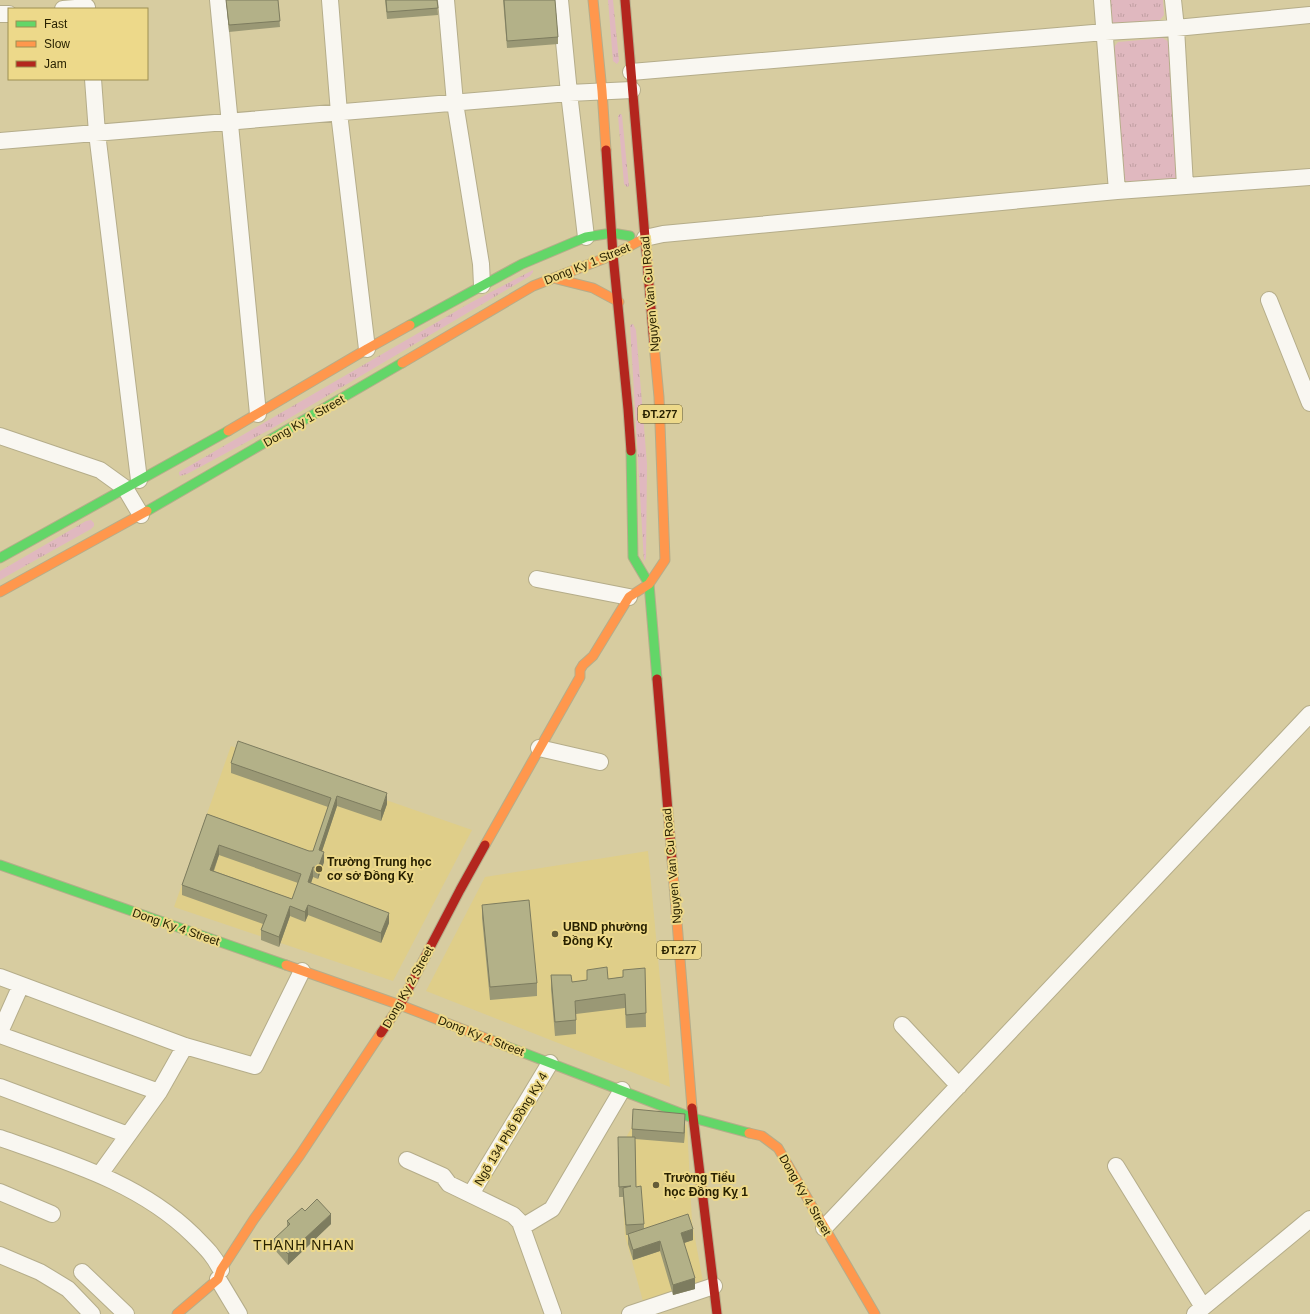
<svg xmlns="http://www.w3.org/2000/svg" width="1310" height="1314" viewBox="0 0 1310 1314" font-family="Arial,sans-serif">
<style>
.built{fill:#dfce89}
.grass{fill:url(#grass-tufts)}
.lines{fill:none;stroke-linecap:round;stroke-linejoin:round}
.street-casing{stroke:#b5ad8a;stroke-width:18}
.fast-casing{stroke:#b5ad8a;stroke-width:11}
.slow-casing{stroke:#b5ad8a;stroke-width:11}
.jam-casing{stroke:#b5ad8a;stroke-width:11}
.street{stroke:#f9f7f1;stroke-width:16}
.fast{stroke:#63d668;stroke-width:9}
.slow{stroke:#ff974d;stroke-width:9}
.jam{stroke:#b3261e;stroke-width:9}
.wall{fill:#9a9875;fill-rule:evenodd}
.shaded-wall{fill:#7d7c5f}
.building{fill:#b3b188;stroke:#7d7c5f;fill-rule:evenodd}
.poi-dot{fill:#655d38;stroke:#edd98a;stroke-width:1.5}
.labels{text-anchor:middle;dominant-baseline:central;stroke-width:4;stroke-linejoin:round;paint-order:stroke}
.shield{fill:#edd98a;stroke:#635829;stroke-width:1}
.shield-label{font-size:11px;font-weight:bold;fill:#282100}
.street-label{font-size:12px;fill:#282100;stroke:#edd98a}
.poi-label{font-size:12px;font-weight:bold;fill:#282100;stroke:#edd98a;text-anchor:start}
.quarter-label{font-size:14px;letter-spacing:1px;fill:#282100;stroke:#edd98a}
</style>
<defs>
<pattern id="grass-tufts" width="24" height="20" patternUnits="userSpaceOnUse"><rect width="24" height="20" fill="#e0b8bf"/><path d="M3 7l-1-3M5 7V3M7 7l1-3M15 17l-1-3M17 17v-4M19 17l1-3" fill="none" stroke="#c09ea2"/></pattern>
</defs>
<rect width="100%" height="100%" fill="#d7cca0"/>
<!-- built -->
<path class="built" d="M231 746 472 830 393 981 174 907Z
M648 851 670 1087 426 991 485 877Z
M641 1111 687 1125 692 1222 704 1287 644 1305 625 1236 620 1148Z"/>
<!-- grass -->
<path class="grass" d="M608 0H613L619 61 617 64 613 61Z
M1107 0H1163L1164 15 1160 20 1114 24 1109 20Z
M1163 38 1169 42 1179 174 1176 179 1130 184 1124 179 1114 47 1118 42Z
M620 114H621L622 116 629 186 627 187 624 184 618 116Z
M533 270V272L530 276 271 429 187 474 180 476 179 474V472L470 303Z
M633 324 636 330 647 464 646 558 644 562 630 325Z
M91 520 94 523V526L91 529 0 580V571L86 521Z"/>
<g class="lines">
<!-- street casing -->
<g class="street-casing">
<path id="street" d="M218 0 258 414
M330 0 339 113 367 349
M446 0 455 103 481 264 482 285
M560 0 569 93 586 237
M1102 0 1117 191
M1173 0 1176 28 1185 186
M63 9 87 7
M0 14H9
M631 72 1105 32 1176 28 1310 15
M93 79 97 133 139 480
M0 141 569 93 632 90
M645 238 663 234 1117 191 1310 177
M1269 300 1310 403
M0 436 100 470 125 488 141 515
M537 579 629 597
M539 748 600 762
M0 977 185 1046 255 1066 302 971
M902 1025 959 1086
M0 1032 21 985
M0 1035 159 1092
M0 1087 128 1135
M0 1138C68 1162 140 1183 193 1235 205 1247 213 1254 221 1270
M407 1160 443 1176 449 1184 513 1215 520 1222 553 1314
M1116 1166 1203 1307
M100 1174 159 1092 185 1046
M0 1192 52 1214
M471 1194 550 1063
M522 1227 552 1209 622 1090
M824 1228 1310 714
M0 1255 40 1272 68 1289 92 1314
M82 1272 126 1314
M218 1279 239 1314
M630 1314 714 1286
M1195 1314 1310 1219"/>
</g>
<!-- fast casing -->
<g class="fast-casing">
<path id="fast" d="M410 325 522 264 586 237 612 233 630 236
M631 451 633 557 649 584 657 679
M147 511 402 363
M0 558 228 431
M0 865 286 965
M493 1041 693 1118 749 1133"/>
</g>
<!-- slow casing -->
<g class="slow-casing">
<path id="slow" d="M593 0 602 91 606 150
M553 278 593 288 619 302
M402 363 533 286 613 255 645 238
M228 431 367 349 410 325
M649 584 665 560 659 397 654 344
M0 592 147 511
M485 845 580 677V670L583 665 593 656 629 597 649 584
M672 860 692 1108
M286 965 400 1005 493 1041
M749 1133 762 1136 778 1148 875 1314
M177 1314 218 1279 221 1270 254 1219 300 1155 381 1033"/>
</g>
<!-- jam casing -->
<g class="jam-casing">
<path id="jam" d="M625 0 654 344
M606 150 613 255 628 409 631 451
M657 679 672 860
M381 1033 400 1005 460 890 485 845
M692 1108 717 1314"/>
</g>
<!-- street -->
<use href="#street" class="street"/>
<!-- fast -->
<use href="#fast" class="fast"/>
<!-- slow -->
<use href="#slow" class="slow"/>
<!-- jam -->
<use href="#jam" class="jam"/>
</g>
<!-- wall -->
<path class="wall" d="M226 0H278L280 27 229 32Z
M385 0H437L438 15 387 19Z
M503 0H555L558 37V44L507 48Z
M231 763 387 804 381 821 337 806 322 851 324 862 318 879 313 877 311 883 389 923 381 943 308 915 305 922 290 916 279 947 261 940V930L263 924 182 895V885L207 814 309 851H313L328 807 231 773ZM219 855 298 883 292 899 214 871Z
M482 905 537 983V996L490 1000 482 918Z
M645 968 646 1027 626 1028 625 1008 576 1014V1034L555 1036 551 989V975L572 982 608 979 623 977Z
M685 1124 684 1143 635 1139 636 1187 644 1224V1229L693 1240 684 1243 695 1289 673 1295 660 1251 633 1260 628 1244V1235H626L623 1197H619L618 1147 632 1137V1129Z
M305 1211 331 1224 288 1265 274 1249V1239L287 1227V1221Z"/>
<!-- shaded-wall -->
<path class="shaded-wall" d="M387 793V804L381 821V811Z
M337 796V806L319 860V850Z
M219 845V855L210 880V870Z
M324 852V862L318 879V868Z
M313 867V877L308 892V882Z
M308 905V915L305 922V912Z
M290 906V916L279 947V937Z
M389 913V923L381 943V933Z
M685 1114V1124L684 1143V1133Z
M331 1214V1224L288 1265V1254Z
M693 1229V1240L681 1244V1233Z
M660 1241V1251L633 1260V1250Z
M695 1278V1289L673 1295V1285Z"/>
<!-- building -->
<path class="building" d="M226 0H278L280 21 229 25Z
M386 0H437L438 8 387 12Z
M504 0H555L558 37 507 41Z
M238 741 387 793 381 811 337 796 319 850 324 852 318 868 313 867 308 882 389 913 381 933 308 905 305 912 290 906 279 937 261 930 267 915 182 885 207 814 309 851H313L331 798 231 763ZM219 845 301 874 292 899 210 870Z
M529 900 537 983 490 987 482 905Z
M607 967 608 979 623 977V970L645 968 646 1013 626 1015 625 994 575 1001 576 1020 555 1022 551 975H571L572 982 587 980V970Z
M633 1109 685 1114 684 1133 632 1129Z
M618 1137H635L636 1187 641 1186 644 1224 626 1225 623 1188 631 1186 619 1187Z
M317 1199 331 1214 288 1254 274 1239 290 1224 287 1221 302 1208 305 1211Z
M688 1214 693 1229 681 1233 695 1278 673 1285 660 1241 633 1250 628 1234Z"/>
<!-- markers -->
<g class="poi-dot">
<circle cx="319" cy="869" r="4"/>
<circle cx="555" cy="934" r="4"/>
<circle cx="656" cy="1185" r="4"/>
</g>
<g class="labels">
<!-- shield labels -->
<g class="shield">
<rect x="638" y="405" width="44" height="18" rx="3"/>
<rect x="657" y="941" width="44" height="18" rx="3"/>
</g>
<g class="shield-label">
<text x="660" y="414">ĐT.277</text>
<text x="679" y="950">ĐT.277</text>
</g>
<!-- street labels -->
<g class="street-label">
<text transform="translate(587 264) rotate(-22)">Dong Ky 1 Street</text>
<text transform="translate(650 294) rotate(-95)">Nguyen Van Cu Road</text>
<text transform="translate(304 421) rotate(-30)">Dong Ky 1 Street</text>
<text transform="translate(672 866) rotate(-95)">Nguyen Van Cu Road</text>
<text transform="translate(176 927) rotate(19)">Dong Ky 4 Street</text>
<text transform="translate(408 987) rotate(-61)">Dong Ky 2 Street</text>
<text transform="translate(481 1036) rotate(21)">Dong Ky 4 Street</text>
<text transform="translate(511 1129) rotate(-59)">Ngõ 134 Phố Đồng Kỵ 4</text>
<text transform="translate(805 1195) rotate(60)">Dong Ky 4 Street</text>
</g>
<!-- poi labels -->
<g class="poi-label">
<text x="327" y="862">Trường Trung học<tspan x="327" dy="14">cơ sở Đồng Kỵ</tspan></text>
<text x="563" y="927">UBND phường<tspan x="563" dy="14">Đồng Kỵ</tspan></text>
<text x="664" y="1178">Trường Tiểu<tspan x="664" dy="14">học Đồng Kỵ 1</tspan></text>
</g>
<!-- quarter labels -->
<g class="quarter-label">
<text x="304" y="1245">THANH NHAN</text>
</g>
</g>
<!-- legend -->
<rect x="8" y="8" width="140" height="72" fill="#edd98a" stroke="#9e8f53"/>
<rect x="16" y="21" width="20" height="6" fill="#63d668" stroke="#9e8f53"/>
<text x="44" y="28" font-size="12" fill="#282100">Fast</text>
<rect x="16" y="41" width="20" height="6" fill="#ff974d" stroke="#9e8f53"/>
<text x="44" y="48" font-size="12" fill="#282100">Slow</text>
<rect x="16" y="61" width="20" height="6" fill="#b3261e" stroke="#9e8f53"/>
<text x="44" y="68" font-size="12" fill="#282100">Jam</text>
</svg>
